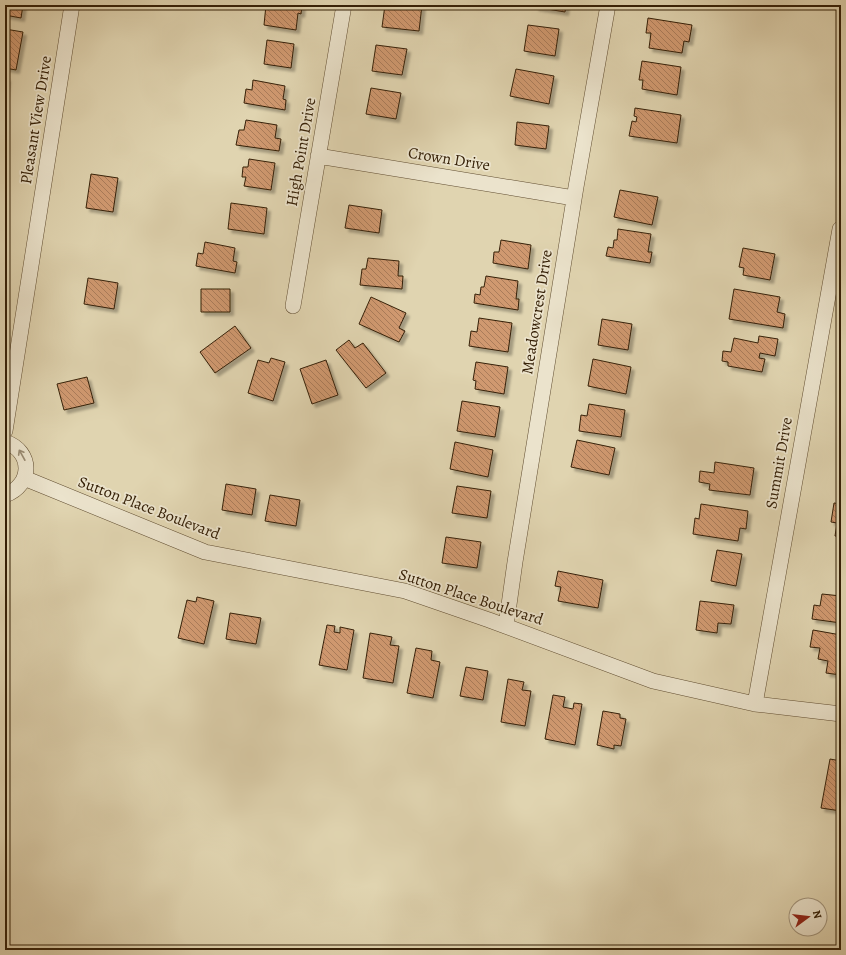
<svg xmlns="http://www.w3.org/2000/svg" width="846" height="955" viewBox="0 0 846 955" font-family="Alegreya,serif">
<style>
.building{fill:url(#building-back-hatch);stroke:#352007;filter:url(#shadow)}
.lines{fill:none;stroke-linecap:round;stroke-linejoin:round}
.street-casing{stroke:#604d31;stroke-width:16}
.street{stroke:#ebe3cc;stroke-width:15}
.oneway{stroke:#998b73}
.labels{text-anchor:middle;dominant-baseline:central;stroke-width:3.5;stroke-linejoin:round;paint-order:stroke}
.street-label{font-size:16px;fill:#352007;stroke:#ebe3cc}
</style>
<defs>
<pattern id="building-back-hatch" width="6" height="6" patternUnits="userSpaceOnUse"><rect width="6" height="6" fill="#d09970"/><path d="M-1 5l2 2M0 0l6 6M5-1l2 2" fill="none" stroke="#aa7c5a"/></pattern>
<filter id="shadow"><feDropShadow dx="3.5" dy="3.5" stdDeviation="1" flood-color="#0004"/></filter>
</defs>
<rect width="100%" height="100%" fill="#e0d4b0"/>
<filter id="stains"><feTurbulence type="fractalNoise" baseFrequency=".005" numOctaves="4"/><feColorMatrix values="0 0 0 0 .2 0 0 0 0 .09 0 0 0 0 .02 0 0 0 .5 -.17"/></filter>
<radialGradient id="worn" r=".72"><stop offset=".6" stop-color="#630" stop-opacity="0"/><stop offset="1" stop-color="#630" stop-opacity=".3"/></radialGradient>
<!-- building -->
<path class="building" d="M5 5H23L21 18 5 15Z
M263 5H302L301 14 298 13 296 30 264 25 266 5Z
M385 5H422L419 31 382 27Z
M536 5H566L565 12 535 7Z
M648 18 692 25 689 42 684 41 682 53 649 48 651 33H646Z
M528 25 559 29 555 56 524 51Z
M5 29 23 32 16 70 5 68Z
M267 40 294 44 291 68 264 64Z
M376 45 407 49 402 75 372 71Z
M642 61 681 67 677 95 642 89 643 80H639Z
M516 69 554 76 549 104 510 96Z
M5 78H7L5 94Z
M253 80 285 86 283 99 286 100 285 110 244 103 246 89 252 90Z
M371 88 401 93 396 119 366 114Z
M635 108 681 115 677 143 629 136 632 121 636 122 637 117 634 116Z
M246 120 277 125 275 138 281 139 279 151 236 145 239 130H244Z
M517 122 549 126 546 149 515 145Z
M249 159 275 163 271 190 244 186 246 177H242L243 167H248Z
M91 174 118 178 113 212 86 208Z
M620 190 658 197 652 225 614 217Z
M231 203 267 208 264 234 228 229Z
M349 205 382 210 379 233 345 228Z
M618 229 651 234 648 252H652L650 263 606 256 608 247 613 248 614 240H617Z
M501 240 531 245 528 269 493 263 494 252H499Z
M205 242 235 248 233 261 237 262 235 273 196 266 198 253 203 254Z
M743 248 775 254 770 280 743 275 744 268 739 267Z
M368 258 399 261 398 276H403L402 289 360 285 362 269H366Z
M486 276 518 281 516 299H519L518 310 474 303 475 294 480 295 481 287H484Z
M88 278 118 283 114 309 84 304Z
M201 289H230V312H201Z
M734 289 780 297 777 312 785 314 783 328 729 319Z
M371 297 406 313 399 328 405 331 399 342 359 324Z
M479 318 512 323 508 352 469 346 471 331 477 332Z
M602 319 632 324 628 350 598 345Z
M235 326 251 348 215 373 200 352Z
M759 336 778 339 775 356 760 353 759 358 765 359 762 372 728 366V362L722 361 723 351 731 352 734 338 758 343Z
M349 340 355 348 363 343 386 373 366 388 336 350Z
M271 358 285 362 273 401 248 393 258 360 269 363Z
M593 359 631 367 626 394 588 386Z
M326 360 338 395 312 404 300 369Z
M476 362 508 367 504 394 475 389 476 381 473 380Z
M87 377 94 403 64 410 57 384Z
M462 401 500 407 495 437 457 431Z
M589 404 625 410 621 437 579 431 581 415 587 416Z
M577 440 615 448 609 475 571 467Z
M455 442 493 450 488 477 450 469Z
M715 462 754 468 750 495 709 490 710 484 699 482 700 471 714 473Z
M226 484 256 489 252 515 222 510Z
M457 486 491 491 487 518 452 513Z
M270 495 300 500 296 526 265 521Z
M834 503 841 504V537L835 536 837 523 831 522Z
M701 504 748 511 746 529 740 528 738 541 693 534 695 518 699 519Z
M446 537 481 542 477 568 442 563Z
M717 550 742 554 736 586 711 581Z
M558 571 603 580 598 608 558 601 561 587 555 586Z
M822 594 841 596V623L812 619 814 605 820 606Z
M197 597 214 601 204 644 178 638 187 600 196 602Z
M700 601 734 605 731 624 718 623 717 633 696 630Z
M230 613 261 618 256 644 226 639Z
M327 625 335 626 334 632 340 633V627L354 630 347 670 319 665Z
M813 630 841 635V675L826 673 828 661 818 659 820 648 810 647Z
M370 633 392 637 390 645 399 646 393 683 363 678Z
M416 648 432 651 431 660 440 662 433 698 407 693Z
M466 667 488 671 483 700 460 696Z
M508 679 524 682 522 690 531 691 525 726 501 722Z
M553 695 565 697 563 707 573 709 574 703 582 704 575 745 545 739Z
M603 711 620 714V718L626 719 621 746 614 745V749L597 745Z
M830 759 841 761V811L821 808Z"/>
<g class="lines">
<!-- street casing -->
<g class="street-casing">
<path id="street" d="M318 156 574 198
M293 306 344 5
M5 431 72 5
M5 442C33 451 33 485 5 495
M24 478 205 552 405 591 489 620 653 681 755 704 841 714
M506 626 515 562 576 187 608 5
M755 704 840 229"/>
</g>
<!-- street -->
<use href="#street" class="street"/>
</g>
<!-- one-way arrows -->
<defs><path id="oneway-shaft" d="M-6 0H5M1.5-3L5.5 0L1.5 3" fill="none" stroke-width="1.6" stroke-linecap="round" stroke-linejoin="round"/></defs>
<use class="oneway" href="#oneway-shaft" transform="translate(22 455) rotate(-119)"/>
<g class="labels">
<!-- street labels -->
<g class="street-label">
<text transform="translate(36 120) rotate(-81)">Pleasant View Drive</text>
<text transform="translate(301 152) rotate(-80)">High Point Drive</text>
<text transform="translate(449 159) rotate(9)">Crown Drive</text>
<text transform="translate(537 312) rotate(-81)">Meadowcrest Drive</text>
<text transform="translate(779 463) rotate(-80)">Summit Drive</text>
<text transform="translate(149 508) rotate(21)">Sutton Place Boulevard</text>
<text transform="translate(471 597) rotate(18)">Sutton Place Boulevard</text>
</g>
</g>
<!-- margin -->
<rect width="846" height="955" fill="none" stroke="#e0d4b0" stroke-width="20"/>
<rect x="6" y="6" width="834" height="943" fill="none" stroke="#352007" stroke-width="2"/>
<rect x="10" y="10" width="826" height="935" fill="none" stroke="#352007"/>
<!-- north arrow -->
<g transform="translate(808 917) rotate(75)"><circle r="19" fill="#ebe3cc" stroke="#a2957d"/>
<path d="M0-3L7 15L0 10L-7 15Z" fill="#8f2418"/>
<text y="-6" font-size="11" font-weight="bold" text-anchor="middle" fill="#352007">N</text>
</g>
<rect width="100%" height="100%" filter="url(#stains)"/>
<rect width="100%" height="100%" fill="url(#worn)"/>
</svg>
